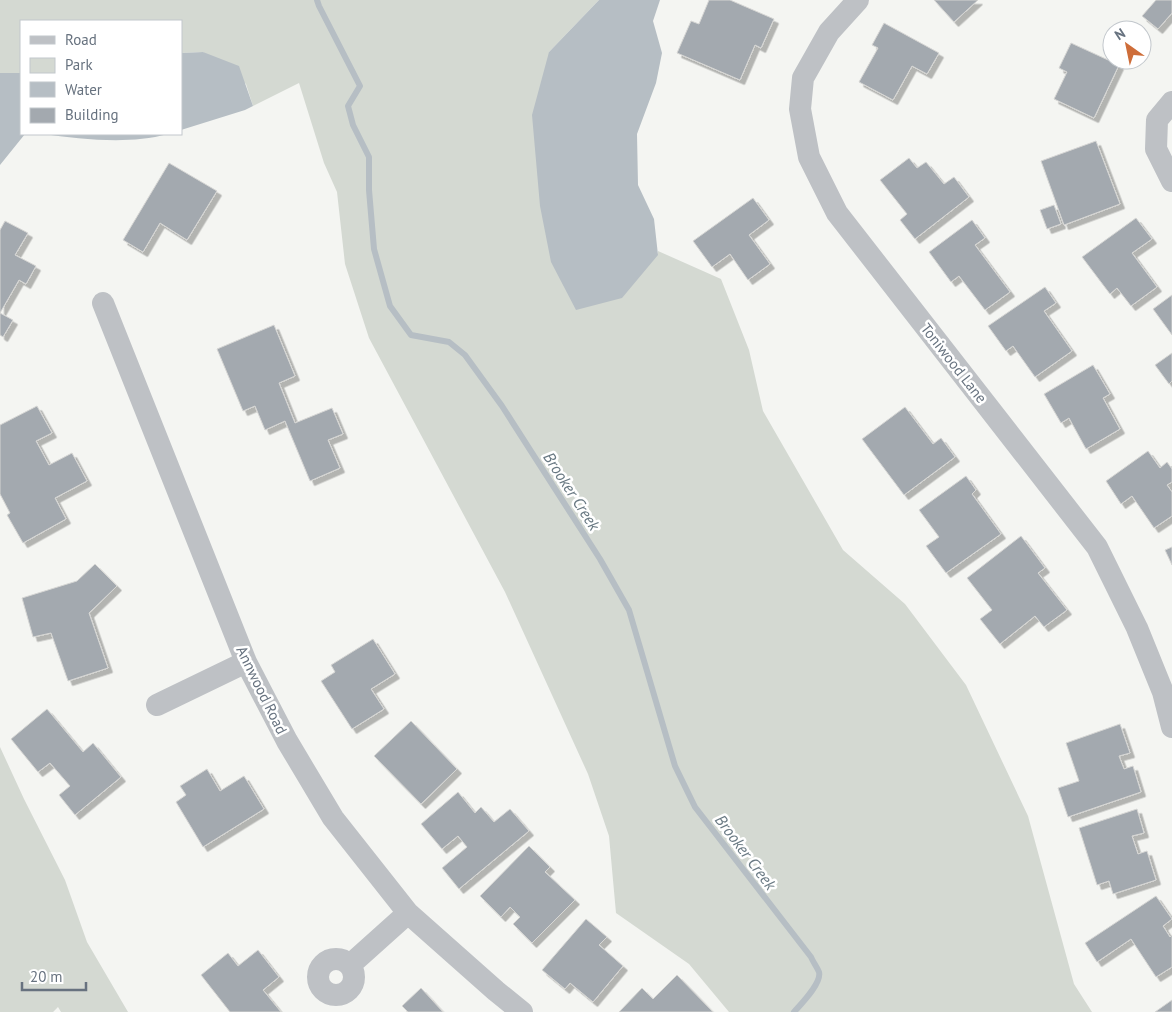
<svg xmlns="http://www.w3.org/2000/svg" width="1172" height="1012" viewBox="0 0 1172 1012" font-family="'PT Sans',sans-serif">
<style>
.green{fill:#d4d9d2}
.water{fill:#b6bec4}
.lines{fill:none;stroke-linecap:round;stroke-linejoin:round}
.stream{stroke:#b6bec4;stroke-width:6}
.building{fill:#a3a9af;stroke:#d6d6d4;filter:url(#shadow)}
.minor{stroke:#bec1c5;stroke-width:22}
.labels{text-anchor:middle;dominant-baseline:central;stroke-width:5;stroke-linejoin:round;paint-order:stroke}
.street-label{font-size:15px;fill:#67727f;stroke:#fff}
.water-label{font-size:16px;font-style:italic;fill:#697983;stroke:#fff}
</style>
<defs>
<filter id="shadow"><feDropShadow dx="4.5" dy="4.5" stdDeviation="0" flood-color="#0004"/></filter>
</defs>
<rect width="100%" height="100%" fill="#f4f5f2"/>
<!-- green -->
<path class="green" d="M0 0H599L549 52 658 255V251L721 279 749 350 763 411 843 550 905 604 966 685 1028 816 1074 984 1092 1012H729L689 964 616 913 609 836 588 774 505 592 369 338 345 264 337 192 324 163 299 83 253 106 246 84 203 52 181 53V21H21V73H0Z
M0 747 24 799 65 880 87 942 128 1012H61L58 1007 53 1012H0Z"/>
<!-- water -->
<path class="water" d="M599 0H660L653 21 662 53 656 83 637 134 638 185 654 219 658 255 622 298 576 310 551 262 540 206 532 115 549 52Z
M203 52 239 66 253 106 245 110 181 130V53Z
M0 73H21V134H25L0 165Z
M42 134H168C127 145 83 139 42 134Z"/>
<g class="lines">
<!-- stream -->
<path class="stream" d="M317 0 319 6 360 86 348 106 353 125 369 157V190L374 249 390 306 411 335 449 342 465 355 502 406 600 559 629 610 675 766 695 807 811 957C813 962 817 967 819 972 822 983 801 1004 794 1012"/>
</g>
<!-- building -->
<path class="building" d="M709 0H730L774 19 761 48 755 45 740 80 677 53 691 21 699 24Z
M934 0H978L954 22Z
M1156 0H1172V13L1158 29 1142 16Z
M884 23 939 53 927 74 912 66 893 100 859 82 878 48 872 45Z
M1071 43 1119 65 1094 118 1054 99 1067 72 1059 68Z
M1096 141 1120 204 1064 225 1041 161Z
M909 158 917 168 926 162 944 184 954 177 969 197 915 239 900 220 907 214 880 180Z
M169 163 217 191 187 240 160 223 143 252 123 240Z
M753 198 769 220 749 235 770 264 748 280 730 254 712 267 693 241Z
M1054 205 1061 224 1047 229 1040 210Z
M1136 218 1152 239 1132 253 1157 287 1131 306 1117 288 1110 294 1082 257Z
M972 220 985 238 975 245 1010 292 985 310 959 276 951 282 929 252Z
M5 221 28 233 15 255 36 266 26 284 19 280 0 313 13 320 3 337 0 335V230Z
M1045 287 1056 303 1044 311 1072 351 1035 377 1013 346 1006 351 988 326Z
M1172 295V335L1153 309Z
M274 325 295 376 279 383 295 423 332 408 343 434 328 440 340 468 310 481 285 421 265 430 255 406 243 411 217 349Z
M1172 353V381L1169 384 1155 365Z
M1093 365 1110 394 1103 398 1120 429 1086 449 1069 418 1061 423 1044 394Z
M37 406 52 433 36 441 49 465 72 453 87 481 55 498 66 519 23 543 7 515 10 513 0 494V425Z
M905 407 933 444 941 438 955 457 904 495 862 439Z
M1148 451 1160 468 1167 462 1172 469V482L1167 485 1172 492V516L1154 528 1132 496 1121 504 1106 481Z
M966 476 976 490 972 494 1001 534 946 573 926 546 939 537 919 510Z
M1021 536 1045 568 1038 573 1067 610 1044 627 1035 616 1000 644 980 619 992 610 967 578Z
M1172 547V565L1165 550Z
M95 564 117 586 89 613 108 668 68 681 51 633 33 637 22 598 77 581Z
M373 639 395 674 371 689 384 709 352 729 321 681 335 672 331 665Z
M47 709 83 752 93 743 121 777 75 815 59 795 70 786 50 763 38 772 11 739Z
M411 721 457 769 421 804 374 756Z
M1120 724 1130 753 1119 756 1124 769 1133 766 1141 792 1068 817 1058 788 1079 781 1066 743Z
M207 769 220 791 244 776 264 809 203 847 176 802 186 795 180 786Z
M458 792 475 813 481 807 494 822 510 809 529 831 459 889 442 868 467 847 458 836 442 849 421 824Z
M1137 809 1144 833 1132 836 1138 854 1147 851 1156 880 1113 894 1109 881 1097 885 1079 828Z
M529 846 550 867 545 872 575 900 532 943 513 924 520 917 510 907 501 917 480 896Z
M1156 896 1172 919 1163 926 1170 937 1172 935V967L1156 977 1131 939 1097 962 1085 943Z
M586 919 607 937 599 945 623 966 593 1002 570 983 565 989 542 970Z
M258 950 279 977 263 990 281 1012H230L201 975 228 953 238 966Z
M677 975 713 1012H619L642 988 653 999Z
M421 988 443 1012H408L402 1006Z
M1172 1000V1012H1155Z"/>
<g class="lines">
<!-- minor -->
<path class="minor" d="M858 0 829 32 803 78 800 109 809 157 837 213 1097 547 1137 628 1163 692 1172 727
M1172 102 1157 120 1156 149 1172 181
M103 303 246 662 287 741 333 818 408 913 496 991 522 1012
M157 705 246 662
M318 977a18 18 0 1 1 36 0a18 18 0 1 1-36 0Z
M350 965 408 913"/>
</g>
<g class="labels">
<!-- street labels -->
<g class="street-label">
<text transform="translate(954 363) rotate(52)">Toniwood Lane</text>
<text transform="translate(262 690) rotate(64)">Annwood Road</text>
</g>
<!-- water labels -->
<g class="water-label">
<text transform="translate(572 491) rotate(57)">Brooker Creek</text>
<text transform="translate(746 852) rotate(53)">Brooker Creek</text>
</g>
</g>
<!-- legend -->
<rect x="20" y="20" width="162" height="115" fill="#ffffff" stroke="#c2c7cc"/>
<rect x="30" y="36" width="25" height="8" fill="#bec1c5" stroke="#c2c7cc"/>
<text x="65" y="45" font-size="15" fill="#67727f">Road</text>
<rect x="30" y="58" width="25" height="15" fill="#d4d9d2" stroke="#c2c7cc"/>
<text x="65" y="70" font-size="15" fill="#67727f">Park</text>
<rect x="30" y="82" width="25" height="15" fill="#b6bec4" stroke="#c2c7cc"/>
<text x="65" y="95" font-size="15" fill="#67727f">Water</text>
<rect x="30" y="108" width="25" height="15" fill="#a3a9af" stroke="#c2c7cc"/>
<text x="65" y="120" font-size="15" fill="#67727f">Building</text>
<!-- north arrow -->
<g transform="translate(1127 45) rotate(327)"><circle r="24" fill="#ffffff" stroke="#c2c7cc"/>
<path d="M0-4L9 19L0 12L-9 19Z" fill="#ce6d39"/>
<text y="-8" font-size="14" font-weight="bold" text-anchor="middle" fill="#67727f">N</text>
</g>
<!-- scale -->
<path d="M22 982v8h64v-8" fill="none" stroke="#67727f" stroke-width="2.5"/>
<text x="30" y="982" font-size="15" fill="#67727f" stroke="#ffffff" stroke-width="4" paint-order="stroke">20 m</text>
</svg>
